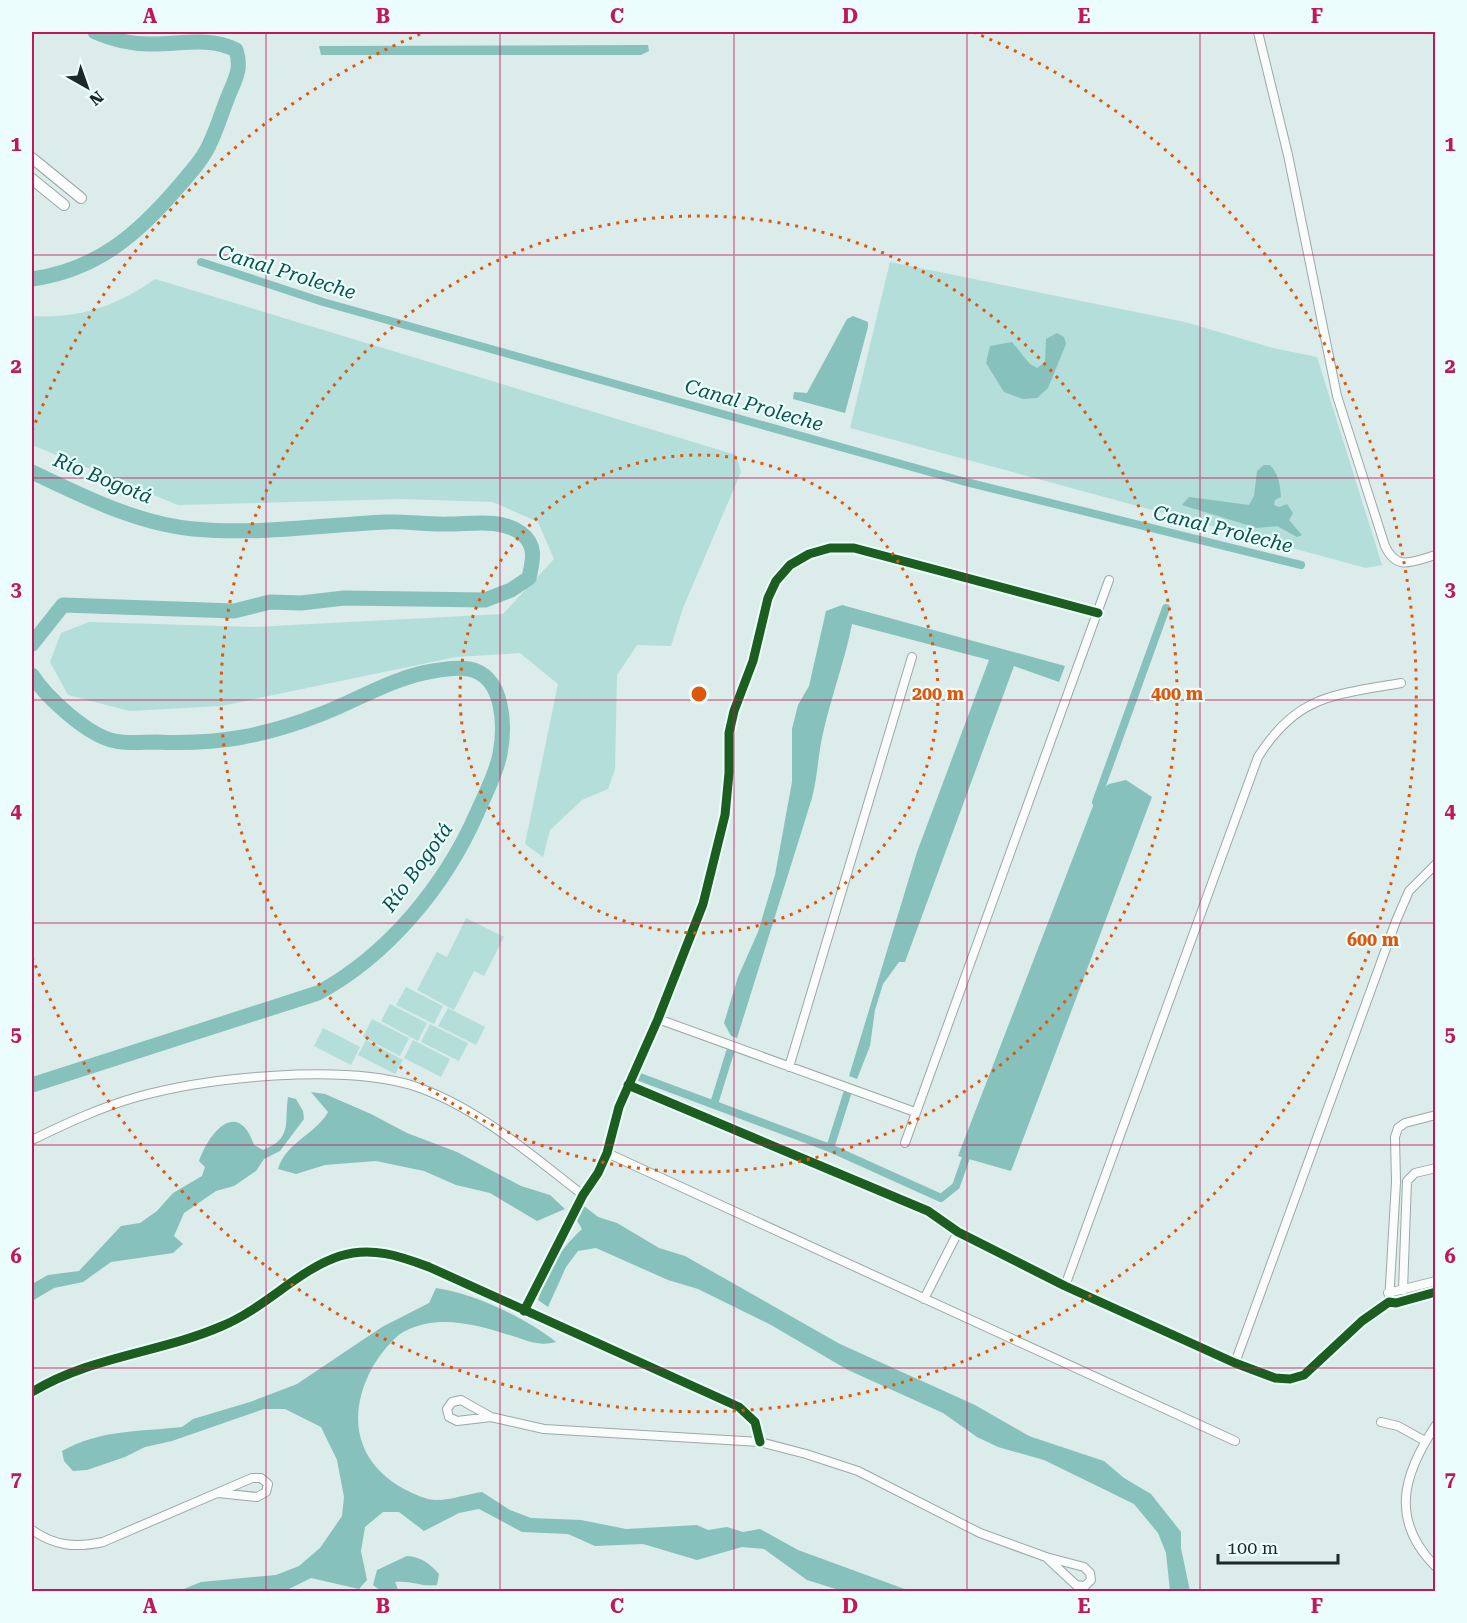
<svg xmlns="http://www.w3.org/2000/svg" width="1467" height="1623" viewBox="0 0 1467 1623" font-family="'Roboto Serif',serif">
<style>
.green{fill:#b3deda}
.water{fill:#86c1bc}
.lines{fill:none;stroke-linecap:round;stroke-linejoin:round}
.canal{stroke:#86c1bc;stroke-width:8}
.river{stroke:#86c1bc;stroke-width:15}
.minor-casing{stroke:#9ba9a7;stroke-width:10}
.major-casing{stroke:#9ba9a7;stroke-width:12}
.minor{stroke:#fafcfc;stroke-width:8}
.major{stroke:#fafcfc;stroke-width:10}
.cycleway-casing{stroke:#ebfefc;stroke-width:13}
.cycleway{stroke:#1b5e20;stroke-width:9}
.grid{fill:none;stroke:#c2185b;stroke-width:1.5;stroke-opacity:0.55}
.ring{fill:none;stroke:#de570d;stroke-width:3;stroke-dasharray:3 6}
.labels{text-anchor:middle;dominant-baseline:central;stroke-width:4.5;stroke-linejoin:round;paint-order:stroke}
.water-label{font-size:20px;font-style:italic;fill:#0a524e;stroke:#ebfefc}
.centre{fill:#de570d;stroke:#ebfefc;stroke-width:3}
.ring-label{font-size:18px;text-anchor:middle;font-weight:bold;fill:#de570d;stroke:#ebfefc;stroke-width:4.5;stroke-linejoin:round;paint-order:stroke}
.neatline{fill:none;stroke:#c2185b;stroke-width:2}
.grid-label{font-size:20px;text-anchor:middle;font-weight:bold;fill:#c2185b}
</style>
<rect width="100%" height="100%" fill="#dbecea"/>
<!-- green -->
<path class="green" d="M890 262 1185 322 1273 348 1317 357 1382 565 1366 568 850 428Z
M155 279 736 455 741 472 683 608 671 646 637 645 617 675 615 769 608 789 582 800 550 830 543 857 525 844 558 684 520 653 456 657 221 706 130 711 68 695 50 662 61 633 89 622 253 627 503 614 554 559 538 522 493 502 402 499 178 505 32 445V316C79 319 117 306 155 279Z
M466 918 504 937 484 976 474 971 454 1010 417 990 437 952 447 957Z
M406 987 443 1006 434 1024 396 1005Z
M390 1004 427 1023 418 1041 381 1021Z
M448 1008 485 1027 476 1045 438 1026Z
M372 1019 409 1038 400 1056 363 1037Z
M430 1024 468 1043 459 1061 421 1042Z
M323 1028 360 1047 351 1065 314 1046Z
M366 1040 403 1060 395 1074 358 1055Z
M413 1040 450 1059 441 1077 404 1058Z"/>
<!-- water -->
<path class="water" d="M648 45 649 51 641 55H321L319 46Z
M853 316 868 322V327L845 413 793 399 794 392 807 393 847 319Z
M1057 333 1064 337 1066 344 1048 388 1037 398 1023 399 1004 392 986 363 990 346 1012 342 1030 364 1037 368 1045 362 1046 339Z
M1264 465H1270C1279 475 1280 485 1281 497L1275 500 1274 505 1279 507 1287 504 1293 513 1289 520 1302 535 1297 537 1277 526 1257 528 1182 505 1189 497 1249 505 1254 496 1257 471Z
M842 605 1065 666 1059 682 1014 666 905 962H899L883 984 875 1010 870 1046 857 1079 849 1076 917 852 989 660 852 624C845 660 832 694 824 729 818 752 818 775 812 798L737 1038 731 1036 724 1023 738 977 758 932 775 875 792 782V729L798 705 809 686 826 611Z
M1126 780 1152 797 1011 1171 958 1156 1098 793 1109 784Z
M311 1092 325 1094 371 1114 407 1133 457 1152 521 1186 550 1195 565 1209 537 1221 490 1193 456 1185 424 1171 376 1161 325 1165 296 1174 278 1169C286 1142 315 1135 328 1112Z
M288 1097 296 1099 303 1111 304 1119 280 1151 264 1159 256 1171 234 1186 216 1191 184 1213 174 1236 183 1244 173 1253 111 1262 83 1282 54 1288 32 1301V1284L48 1275 79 1271 121 1226 140 1223 157 1211 173 1193 202 1176 205 1167 199 1161C209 1132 238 1098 254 1145L263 1150C293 1138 284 1123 288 1097Z
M584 1206 598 1217 617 1223 659 1248 685 1256 840 1344 975 1405 1029 1436 1104 1461 1124 1478 1151 1494 1181 1532V1548L1190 1591H1170L1166 1553 1158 1533 1134 1504 1044 1460 998 1447 977 1437 943 1413 848 1370 771 1325 698 1289 668 1280 596 1248 578 1251 566 1267 548 1307 538 1300C546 1272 561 1248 582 1229L576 1219Z
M436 1288C473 1293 526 1318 556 1342 541 1346 530 1342 516 1337 479 1326 442 1313 405 1331 393 1337 379 1356 372 1368 340 1428 365 1479 428 1499 443 1503 467 1494 482 1492L510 1510 531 1518 581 1520 626 1529 697 1525 708 1530 727 1527 743 1532 760 1529 798 1550 910 1591H842L807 1580 764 1549 742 1547 697 1560 643 1544 595 1546 568 1534 522 1532 479 1509 459 1513 424 1531 399 1512H383L365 1527 361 1551 367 1580 359 1589 311 1578 285 1591H179L201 1582 276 1575 299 1566 320 1548 342 1516 344 1497 337 1460 321 1427 285 1409H264L172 1441 145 1447 125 1457 87 1470 73 1471 64 1461 62 1451C102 1429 139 1432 182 1427L193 1419 250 1402 297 1384 382 1327 429 1303Z
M407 1556C421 1557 429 1563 439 1574L437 1585C421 1587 411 1580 395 1582L399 1592 381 1591 373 1585 377 1570Z"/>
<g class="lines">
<!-- canal -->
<path class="canal" d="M201 262 323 302 962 481 1301 565
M1096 802 1166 608
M637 1076 830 1148 941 1198 956 1186 969 1149
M714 1104 730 1052
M830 1148 848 1091"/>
<!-- river -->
<path class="river" d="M32 279C97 270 138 234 179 186 191 172 204 158 211 141 217 128 221 115 226 102 233 82 243 71 236 50 208 36 179 45 149 44 131 44 111 39 95 32
M32 472C83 496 137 524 194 529 259 535 322 525 386 522 408 521 428 525 449 524 472 524 500 518 521 533 537 545 533 560 529 578L511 590 485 600 344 598 301 603 270 602 234 611 63 605 32 644
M32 675C46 697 88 736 115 741 128 744 143 742 156 742 218 745 266 736 324 713 359 699 395 677 433 671 444 669 458 667 469 669 505 676 505 727 500 754 496 775 485 794 477 813 445 886 388 955 318 993L32 1085"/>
<!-- minor casing -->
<g class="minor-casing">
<path id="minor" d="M1258 32 1288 155 1337 396 1385 546C1397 572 1413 561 1436 555
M658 1019 915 1112
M789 1067 912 657
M628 1085 928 1211 958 1232 1065 1286 1235 1363 1275 1378 1290 1379 1304 1375 1362 1321 1389 1302 1396 1303 1436 1292
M32 1140C65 1124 101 1107 137 1097 208 1077 341 1064 411 1085 475 1105 531 1155 583 1195
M905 1143 1109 580
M607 1153 1235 1441
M1065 1286 1258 757C1297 695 1333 695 1401 683
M1403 1290 1407 1181 1415 1173 1436 1168
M1388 1293 1436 1281
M924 1299 958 1232
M1389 1302 1396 1182 1395 1137 1398 1128 1405 1123 1436 1115
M524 1311 583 1195 598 1173 607 1153 619 1107 658 1019 703 904 725 815 729 773V733L734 711 753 661 768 598 776 581 790 565 809 554 830 548H854L1098 613
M1235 1363 1396 921 1409 891 1436 864
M32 1392C91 1356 160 1353 222 1326 264 1309 299 1269 340 1256 371 1246 400 1256 429 1267L739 1407 755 1422 760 1442
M491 1417 457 1421 449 1417 447 1409 452 1402 461 1400 491 1417 544 1429 760 1442 806 1454 858 1471 980 1533 1046 1557 1084 1567 1090 1573 1091 1580 1085 1586 1076 1585 1046 1557
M1381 1422 1398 1426 1425 1441
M1436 1425C1403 1474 1389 1520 1436 1567
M32 1530C55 1546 75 1548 103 1542L252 1478H261L268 1484 266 1492 257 1497 218 1493"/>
</g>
<!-- major casing -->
<g class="major-casing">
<path id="major" d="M32 158 81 198
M32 179 64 205"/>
</g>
<!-- minor -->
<use href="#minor" class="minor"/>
<!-- major -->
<use href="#major" class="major"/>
<!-- cycleway casing -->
<g class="cycleway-casing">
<path id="cycleway" d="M628 1085 928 1211 958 1232 1065 1286 1235 1363 1275 1378 1290 1379 1304 1375 1362 1321 1389 1302 1396 1303 1436 1292
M524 1311 583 1195 598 1173 607 1153 619 1107 658 1019 703 904 725 815 729 773V733L734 711 753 661 768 598 776 581 790 565 809 554 830 548H854L1098 613
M32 1392C91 1356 160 1353 222 1326 264 1309 299 1269 340 1256 371 1246 400 1256 429 1267L739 1407 755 1422 760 1442"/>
</g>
<!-- cycleway -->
<use href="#cycleway" class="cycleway"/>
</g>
<!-- grid -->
<path class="grid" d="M266 32V1592M500 32V1592M734 32V1592M967 32V1592M1200 32V1592M32 255H1436M32 478H1436M32 700H1436M32 923H1436M32 1145H1436M32 1368H1436"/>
<!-- distance rings -->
<g class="ring">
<circle cx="699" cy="694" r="239"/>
<circle cx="699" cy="694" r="478"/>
<path d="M32 431A717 717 0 0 1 425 32M973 32A717 717 0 1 1 32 957"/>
</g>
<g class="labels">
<!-- water labels -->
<g class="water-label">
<text transform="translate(287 272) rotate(17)">Canal Proleche</text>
<text transform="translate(754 405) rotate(16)">Canal Proleche</text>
<text transform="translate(103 478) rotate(22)">Río Bogotá</text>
<text transform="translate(1223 529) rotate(14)">Canal Proleche</text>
<text transform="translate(417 867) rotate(-54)">Río Bogotá</text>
</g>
</g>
<circle cx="699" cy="694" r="9" class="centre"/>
<g class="ring-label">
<text x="938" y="700">200 m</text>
<text x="1177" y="700">400 m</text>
<text x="1373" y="946">600 m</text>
</g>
<!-- border -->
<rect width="1467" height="1623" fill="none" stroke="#ebfefc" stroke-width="66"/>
<!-- north arrow -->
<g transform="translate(87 87) rotate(140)" stroke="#ebfefc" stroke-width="4.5" paint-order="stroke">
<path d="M0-4.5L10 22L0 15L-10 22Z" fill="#1d2928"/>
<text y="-9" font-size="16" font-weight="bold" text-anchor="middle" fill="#1d2928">N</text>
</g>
<!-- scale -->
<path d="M1218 1554v9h120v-9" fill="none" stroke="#1d2928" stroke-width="3"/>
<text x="1227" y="1554" font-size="18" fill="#1d2928" stroke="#ebfefc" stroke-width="4.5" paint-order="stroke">100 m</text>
<rect x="33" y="33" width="1401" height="1557" class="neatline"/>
<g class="grid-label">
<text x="150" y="23">A</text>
<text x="383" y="23">B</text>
<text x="617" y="23">C</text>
<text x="850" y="23">D</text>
<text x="1084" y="23">E</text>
<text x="1317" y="23">F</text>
<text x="16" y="151">1</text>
<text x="1450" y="151">1</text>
<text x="16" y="373">2</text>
<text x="1450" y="373">2</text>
<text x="16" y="596">3</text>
<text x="1450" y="596">3</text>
<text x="16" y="818">4</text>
<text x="1450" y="818">4</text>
<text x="16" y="1041">5</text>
<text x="1450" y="1041">5</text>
<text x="16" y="1263">6</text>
<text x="1450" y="1263">6</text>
<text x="16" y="1486">7</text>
<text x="1450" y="1486">7</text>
<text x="150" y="1613">A</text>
<text x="383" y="1613">B</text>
<text x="617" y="1613">C</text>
<text x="850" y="1613">D</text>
<text x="1084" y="1613">E</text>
<text x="1317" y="1613">F</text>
</g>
</svg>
